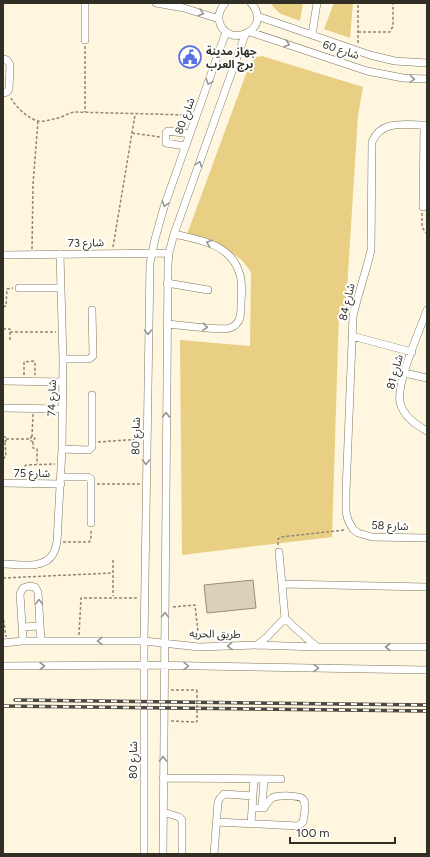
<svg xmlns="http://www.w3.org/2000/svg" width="430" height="857" viewBox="0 0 430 857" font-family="Figtree,'Noto Sans Arabic',sans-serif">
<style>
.green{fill:#e8cf84}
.building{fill:#d9d1ba;stroke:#968f79}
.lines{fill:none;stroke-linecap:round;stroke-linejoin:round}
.minor-casing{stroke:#7e7762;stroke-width:8}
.path{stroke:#8e8879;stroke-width:1.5;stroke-dasharray:3 2;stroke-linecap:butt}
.minor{stroke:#fff;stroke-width:7}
.rail-casing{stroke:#4c483d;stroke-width:3.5}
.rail{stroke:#fff;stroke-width:2;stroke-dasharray:6;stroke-linecap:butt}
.path-bridge{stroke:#8e8879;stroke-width:1.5;stroke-dasharray:3 2;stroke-linecap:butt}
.oneway{stroke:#989692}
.labels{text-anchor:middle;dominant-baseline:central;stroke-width:4;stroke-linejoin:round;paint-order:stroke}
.street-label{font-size:11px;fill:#312e25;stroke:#fff}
.poi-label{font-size:11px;font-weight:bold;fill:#312e25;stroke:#fff;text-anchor:start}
</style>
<rect width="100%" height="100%" fill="#fef6de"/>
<!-- green -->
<path class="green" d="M270 3H303L300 21 279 13Z
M334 3H353L350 38 324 29Z
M262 56 363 87 358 115 346 304 339 312 332 537 182 555 180 340 250 346 251 272 242 260 218 244 186 237 250 63 256 57Z"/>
<!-- building -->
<path class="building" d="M253 580 256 608 207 613 204 585Z"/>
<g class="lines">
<!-- minor casing -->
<g class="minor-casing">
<path id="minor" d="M156 3 184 8 219 19
M225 3C221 8 218 13 219 20 225 51 275 30 251 3
M257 16 370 55 395 61 427 63
M250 32 367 71 403 78 427 79
M312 35 317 3
M85 40V3
M3 59 7 60 10 65 9 89 7 92 3 93
M427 125C406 125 381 119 372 142L371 250C366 272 358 294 353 316L346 492V512L348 520 353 529 358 533 372 537 427 538
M185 146 166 143V133L168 131 190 134
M423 207 424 125
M3 255 169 253
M167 283 208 290
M19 288H61
M427 310C420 330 396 383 400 402 403 416 415 424 427 431
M167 324C179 325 221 331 230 328 241 324 241 314 241 305 241 296 243 284 240 275 232 244 200 240 174 234
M352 336 412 352
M63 359H89L93 356 92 310
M404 373 427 378
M3 381 63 382
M3 408 62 409
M62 449 89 450 92 447V395
M61 477H88L91 479V523
M3 483 61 484
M279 552 285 618 295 628 317 647
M3 564C18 564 44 570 53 554 55 551 56 546 57 542L62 449 63 359 60 254
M282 584 427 587
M22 627 40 626
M23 641 20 594 23 588 29 586 35 587 38 592 41 641
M3 643 23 641H144L199 647 257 645 317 647H427
M257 645 267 637 285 618
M3 666 144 665 427 670
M163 778 281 779
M262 808 264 779
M163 812 179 817 182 820V854
M217 822 298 826 303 822C304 816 307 804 303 799 300 795 277 795 272 798 269 800 266 805 264 808H252
M251 824 254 779
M144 854V641L150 263 155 239 164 207 226 32
M163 854 168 264 169 253 174 234 245 35
M214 854 218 802 220 798 224 794 253 796"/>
</g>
<!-- path -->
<path class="path" d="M358 32H390L393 26V3
M358 43V3
M85 46V112
M11 98C16 107 27 118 38 121 42 122 50 120 54 119 61 118 68 113 75 112L189 115
M132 133 160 137
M422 213V227L427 234
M113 247 135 115
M32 249 33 184 38 121
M3 307 6 306 7 289 13 288
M3 329H10V341
M10 332H56
M24 375V362L33 361 35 362V375
M3 437H5L6 439V441H3
M32 437 33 414
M6 439H30
M33 442 30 440 31 437 35 438 33 442V448L37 449V464
M98 442 141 439
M3 459 6 456 5 442
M22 476 24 467 26 465 55 464
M97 484H140
M63 542H89L91 540V529
M278 545V539L281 537 345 530
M113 560V596
M3 578 113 573
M173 607 195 605 199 641
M3 615 6 637
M79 635 81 598H137
M171 690H197
M171 721 197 722"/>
<!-- minor -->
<use href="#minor" class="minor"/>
<!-- rail casing -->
<g class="rail-casing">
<path id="rail" d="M15 700 427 705
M3 706 427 711"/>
</g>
<!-- rail -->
<use href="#rail" class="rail"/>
<!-- path-bridge -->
<path class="path-bridge" d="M197 690V722"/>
</g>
<!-- one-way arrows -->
<defs><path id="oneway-chevron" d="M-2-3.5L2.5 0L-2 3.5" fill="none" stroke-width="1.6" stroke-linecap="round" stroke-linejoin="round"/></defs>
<g class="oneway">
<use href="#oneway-chevron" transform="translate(201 13) rotate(16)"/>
<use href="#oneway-chevron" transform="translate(287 44) rotate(18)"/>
<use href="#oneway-chevron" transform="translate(412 79) rotate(3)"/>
<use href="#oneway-chevron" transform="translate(209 82) rotate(110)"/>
<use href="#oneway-chevron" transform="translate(199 164) rotate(-70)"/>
<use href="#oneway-chevron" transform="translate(165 204) rotate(108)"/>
<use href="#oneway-chevron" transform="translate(209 243) rotate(-161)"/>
<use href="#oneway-chevron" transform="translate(205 327) rotate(5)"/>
<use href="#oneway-chevron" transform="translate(148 332) rotate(91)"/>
<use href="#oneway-chevron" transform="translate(166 415) rotate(-89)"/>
<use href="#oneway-chevron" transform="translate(146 462) rotate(91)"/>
<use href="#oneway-chevron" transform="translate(39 602) rotate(-92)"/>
<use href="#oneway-chevron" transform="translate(165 615) rotate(-88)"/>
<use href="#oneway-chevron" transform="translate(100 641) rotate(179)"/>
<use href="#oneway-chevron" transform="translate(230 646) rotate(178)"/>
<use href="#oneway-chevron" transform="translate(388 647) rotate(-180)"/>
<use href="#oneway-chevron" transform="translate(42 666)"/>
<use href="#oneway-chevron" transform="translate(186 666) rotate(1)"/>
<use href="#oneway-chevron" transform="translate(316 668) rotate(1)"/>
<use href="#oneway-chevron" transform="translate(163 759) rotate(-90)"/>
</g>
<!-- icons -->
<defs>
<g id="civic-ring" transform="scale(1.15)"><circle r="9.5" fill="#fff" stroke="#586fe5" stroke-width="1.5"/><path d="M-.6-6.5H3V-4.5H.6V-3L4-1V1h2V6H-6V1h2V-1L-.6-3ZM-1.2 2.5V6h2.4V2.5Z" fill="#586fe5"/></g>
</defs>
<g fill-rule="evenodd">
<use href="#civic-ring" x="190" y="57"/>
</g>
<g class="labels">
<!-- street labels -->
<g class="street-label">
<text transform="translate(341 50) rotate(18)">شارع 60</text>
<text transform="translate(185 116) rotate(-70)">شارع 80</text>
<text transform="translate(86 243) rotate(-1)">شارع 73</text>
<text transform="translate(347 302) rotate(-77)">شارع 84</text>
<text transform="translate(395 372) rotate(-75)">شارع 81</text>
<text transform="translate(52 398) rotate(-89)">شارع 74</text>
<text transform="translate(136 436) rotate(-89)">شارع 80</text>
<text x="32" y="473">شارع 75</text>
<text transform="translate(390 526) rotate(2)">شارع 58</text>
<text transform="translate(215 634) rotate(1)">طريق الحريه</text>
<text transform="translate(133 760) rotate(-90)">شارع 80</text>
</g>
<!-- poi labels -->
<g class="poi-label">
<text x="206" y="51">جهاز مدينة<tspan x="206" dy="13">برج العرب</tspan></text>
</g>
</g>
<!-- border -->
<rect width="430" height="857" fill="none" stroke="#312e25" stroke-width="8"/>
<!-- scale -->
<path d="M290 837v6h105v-6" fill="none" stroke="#312e25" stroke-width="2"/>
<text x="296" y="837" font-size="12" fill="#312e25" stroke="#ffffff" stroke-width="3" paint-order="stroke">100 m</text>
</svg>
